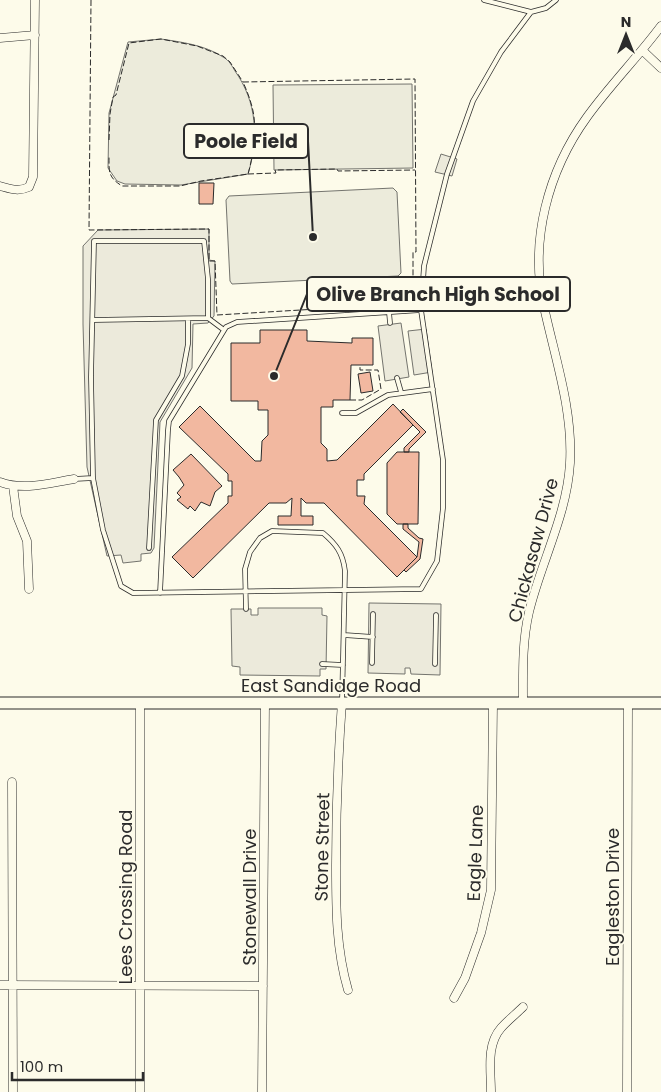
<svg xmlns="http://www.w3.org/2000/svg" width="661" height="1092" viewBox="0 0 661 1092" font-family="Poppins,sans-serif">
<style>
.green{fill:#ecebdb;stroke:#74746e}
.parking{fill:#eceadb;stroke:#74746e}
.building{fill:#f2b8a0;stroke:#2b2b2b}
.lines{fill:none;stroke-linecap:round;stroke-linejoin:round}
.lane-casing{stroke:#2b2b2b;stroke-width:5.5}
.street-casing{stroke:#2b2b2b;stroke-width:9}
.secondary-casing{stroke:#2b2b2b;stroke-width:13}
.lane{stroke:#fdfbea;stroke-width:4}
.street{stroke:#fdfbea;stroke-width:8}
.secondary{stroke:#fdfbea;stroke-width:11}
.fence{stroke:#2b2b2b;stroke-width:1;stroke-dasharray:6 2.5;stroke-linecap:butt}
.labels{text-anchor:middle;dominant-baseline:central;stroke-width:4;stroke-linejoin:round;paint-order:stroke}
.street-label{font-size:18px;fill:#2b2b2b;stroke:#fdfbea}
.leader{fill:none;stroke:#2b2b2b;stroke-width:2}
.callout-dot{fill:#2b2b2b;stroke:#fdfbea;stroke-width:2}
.callout{fill:#fdfbea;stroke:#2b2b2b;stroke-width:2}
.callout-label{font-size:19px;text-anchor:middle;font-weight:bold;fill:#2b2b2b}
</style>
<rect width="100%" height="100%" fill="#fdfbea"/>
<!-- green -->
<path class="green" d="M161 39C181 42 205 45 223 57 229 60 232 66 235 71 257 102 259 138 248 174L181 185 125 184 117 181 108 168 109 113 128 42Z
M412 84 413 168 274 170 273 85Z
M393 188 397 192 401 273 398 276 232 284 230 281 226 200 229 196Z"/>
<!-- parking -->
<path class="parking" d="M441 154 457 159 452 176 435 172Z
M209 229V260L215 261 214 316 208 323 193 324 192 368 160 422 154 548 151 553 141 554V561L123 563 121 555 107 556 87 467 83 324V246L98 230Z
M401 323 409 377 385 381 378 326Z
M426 329 432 372 414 375 408 331Z
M369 603 441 604 440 675 411 674 410 668H405V674L368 673Z
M258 608H322V615L327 616 326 669H320V676L240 675V667L232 666 231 609H251V615H258Z"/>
<!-- building -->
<path class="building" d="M199 183H214L213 204H199Z
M260 330H307V341L352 343V338H373V365H351L350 400H333V407H321V443L327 449V461L337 460 393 404 413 425 364 474V480H357V496H365L364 504 417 557 397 577 324 503H306L301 498V516H313V525H278V516H291L292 498 286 503H269L193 578 172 557 228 503V496H232V481H228V474L179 427 200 406 255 461H261L262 441 268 435V410H258V401H231V343H260Z
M370 372 373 391 361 393 358 374Z
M403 409 426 432 409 449V452H404V448L420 432 400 412Z
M397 452H419L418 524H397L387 514V463Z
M191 454 222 486 215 492 210 506 201 502 195 511 190 506 188 509 177 500 181 497 177 493 184 485 179 477 173 470Z
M403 524H408V528L419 538 423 539 420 559 406 572 404 570 417 557 419 542 403 529Z"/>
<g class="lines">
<!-- lane casing -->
<g class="lane-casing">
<path id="lane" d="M484 0 531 12 546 8 556 0
M389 312 390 323
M93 320 208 318
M397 378 401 392
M342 413H356L388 395 433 389
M93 478 91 377 94 241H204L208 279V318L224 330
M74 479 93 478 103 530 121 586 133 593 421 589 437 561 443 508V460L421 310 424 266 447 174 473 101 501 52 531 12
M149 548 156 420 182 376 188 344V319
M160 593 168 430 169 421 226 327 237 322 421 310
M246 609 245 569 250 552 260 538 272 531 323 533C336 544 343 553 345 571L342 702
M344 635 373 637
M372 663 373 614
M322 664 343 665
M435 664 436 615"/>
</g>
<!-- street casing -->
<g class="street-casing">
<path id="street" d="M0 38 35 35
M642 50 661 68
M0 186C11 189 18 192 29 187L33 177 35 0
M0 482C24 491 49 483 74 479
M13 486 17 516 27 541 29 589
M342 702C338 757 336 811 336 866 336 908 336 949 348 990
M523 703C523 673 522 642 529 612 541 562 567 515 570 463 573 410 555 358 544 307 529 241 548 171 587 117 610 85 638 57 661 26
M12 782 13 1092
M0 985 263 986
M454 998 465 978 481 933 491 890 493 703
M140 1092V703
M262 1092 265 702
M491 1092C491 1071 486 1045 501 1028 508 1020 516 1014 523 1007
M627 1092 628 703"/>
</g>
<!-- secondary casing -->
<g class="secondary-casing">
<path id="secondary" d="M0 703H661"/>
</g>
<!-- lane -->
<use href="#lane" class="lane"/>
<!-- street -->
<use href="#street" class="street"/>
<!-- secondary -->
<use href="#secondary" class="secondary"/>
<!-- fence -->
<path class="fence" d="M91 0 89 230 209 229V261H215L217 315 401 304 413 299V252H416L415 79 243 82C247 91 251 101 253 111 257 129 253 157 248 174L201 181 180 186H122C108 177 109 172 109 157
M109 140 110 114 113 97 116 95 129 43 161 39 197 46 223 56 230 62 243 82
M248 174 276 173 275 170 337 169 338 171 415 170
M350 400H362L381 389 378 370H360V365"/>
</g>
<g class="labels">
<!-- street labels -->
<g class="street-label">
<text transform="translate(533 550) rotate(-75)">Chickasaw Drive</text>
<text x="331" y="685">East Sandidge Road</text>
<text transform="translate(322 847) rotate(-89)">Stone Street</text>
<text transform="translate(475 853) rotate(-88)">Eagle Lane</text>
<text transform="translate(125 897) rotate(-90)">Lees Crossing Road</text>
<text transform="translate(249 897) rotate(-90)">Stonewall Drive</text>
<text transform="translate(612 897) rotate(-90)">Eagleston Drive</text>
</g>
</g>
<!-- callouts -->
<path class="leader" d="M313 237L308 141M274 376L307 294"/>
<g class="callout-dot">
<circle cx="313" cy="237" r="5"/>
<circle cx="274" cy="376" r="5"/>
</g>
<g class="callout">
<rect x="184" y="124" width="124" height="34" rx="5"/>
<rect x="307" y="277" width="263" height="34" rx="5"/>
</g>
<g class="callout-label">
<text x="246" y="148">Poole Field</text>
<text x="438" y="301">Olive Branch High School</text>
</g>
<!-- north arrow -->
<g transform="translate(626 35)" stroke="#fdfbea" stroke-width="4" paint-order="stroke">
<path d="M0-4L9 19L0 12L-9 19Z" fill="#2b2b2b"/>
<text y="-8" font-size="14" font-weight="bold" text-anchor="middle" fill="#2b2b2b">N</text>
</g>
<!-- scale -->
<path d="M12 1072v8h131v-8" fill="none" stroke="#2b2b2b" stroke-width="2.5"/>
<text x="20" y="1072" font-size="15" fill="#2b2b2b" stroke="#fdfbea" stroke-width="4" paint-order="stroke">100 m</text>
</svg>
